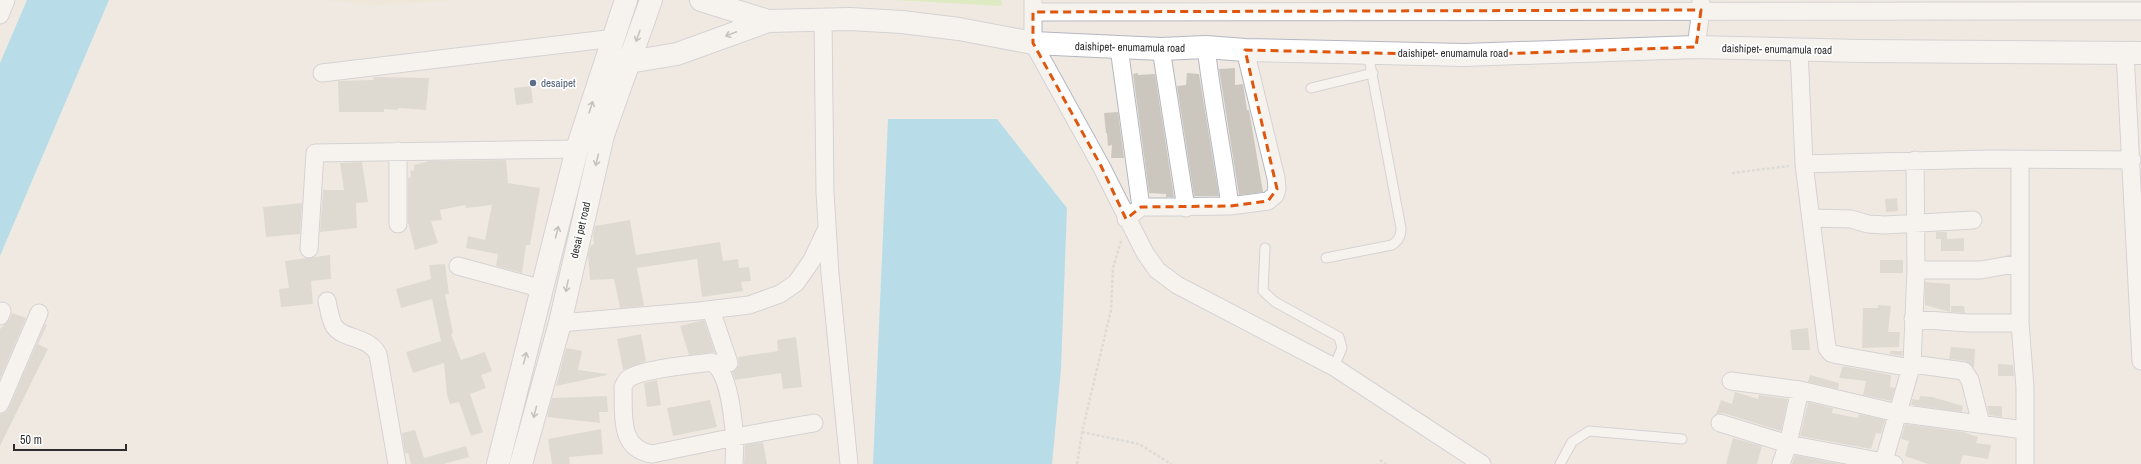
<svg xmlns="http://www.w3.org/2000/svg" width="2141" height="464" viewBox="0 0 2141 464" font-family="'Archivo Narrow',sans-serif">
<style>
.education{fill:#f0e6d1}
.pitch{fill:#c9ec9a}
.water{fill:#75cff0}
.building{fill:#cbc7bf}
.lines{fill:none;stroke-linecap:round;stroke-linejoin:round}
.lane-casing{stroke:#b4b7c1;stroke-width:11}
.street-casing{stroke:#b4b7c1;stroke-width:19}
.secondary-casing{stroke:#b4b7c1;stroke-width:24}
.path{stroke:#c9c9c9;stroke-width:2.5;stroke-dasharray:3 2;stroke-linecap:butt}
.lane{stroke:#fff;stroke-width:9}
.street{stroke:#fff;stroke-width:17}
.secondary{stroke:#fff;stroke-width:22}
.oneway{stroke:#969696}
.marked{fill:none;stroke:#df570e;stroke-width:3;stroke-dasharray:8 5;stroke-linejoin:round}
.service-dot{fill:#5c6f8a;stroke:#fff;stroke-width:1.5}
.labels{text-anchor:middle;dominant-baseline:central;stroke-width:3.5;stroke-linejoin:round;paint-order:stroke}
.street-label{font-size:11px;fill:#2e2e2e;stroke:#fff}
.service-label{font-size:11px;fill:#4e5e75;stroke:#fff;text-anchor:start}
</style>
<rect width="100%" height="100%" fill="#efe9e1"/>
<!-- education -->
<path class="education" d="M323 0H463L374 6Z"/>
<!-- pitch -->
<path class="pitch" d="M895 0H1001L1002 6 894 0Z"/>
<!-- water -->
<path class="water" d="M27 0H109L0 256V63Z
M888 119H997L1067 208 1061 369 1052 464H873Z"/>
<!-- building -->
<path class="building" d="M1235 68V85L1243 84 1247 110H1249L1263 192 1239 195 1219 69Z
M1138 73V75L1155 74 1174 197H1166V194L1149 193 1133 74Z
M1187 73 1199 74 1219 196H1194L1177 86 1186 85Z
M374 77 429 78 426 110 398 108V110L384 109V112H339L338 81 373 80Z
M531 86 533 103 516 105 514 88Z
M1118 112 1124 158H1111L1112 145 1108 146 1107 133H1106L1104 113Z
M506 160 508 183 540 188 530 245H526L522 273 496 266 498 254 466 248 468 236 485 240 492 205 466 208 465 205 440 210 442 220 431 221 438 243 415 250 408 222V178L411 177 410 171 414 170V165L429 161Z
M362 162 368 202 356 203 357 228 320 232 323 190H344L340 163Z
M1897 198 1898 211 1886 212 1885 199Z
M302 203 300 234 266 237 263 207Z
M630 220 636 255 720 242 723 261 738 259 739 268 749 267 751 281 741 282 743 291 702 297 697 259 637 268 644 306 620 308 614 279 590 280 588 255 591 245 594 244 593 236 595 226Z
M1936 232H1947V239L1964 238V251H1941V239H1936Z
M330 255 331 279 311 281 313 304 281 307 279 289 289 288 285 261Z
M1880 260H1903V273H1880Z
M445 264 449 294H445L453 333 451 334 461 360 485 352 492 371 481 375 486 388 470 394 483 432 471 436 459 402 450 404 447 395 444 363 413 373 406 352 441 341 432 299 401 308 396 289 431 279 429 265Z
M1925 282 1950 284V312L1925 305Z
M1878 305 1891 306 1888 332H1900L1899 347 1862 348 1863 308H1878Z
M1951 306H1964L1965 313 1951 312Z
M12 313 26 318 0 379V329L9 320Z
M704 320 715 352 689 355 680 326Z
M45 324 47 325 38 344 48 349 0 446V414L6 412 9 408Z
M1808 328 1810 350H1792L1790 330Z
M641 334 646 361 623 370 617 339Z
M796 337 802 387 783 389 781 373 735 380 732 372 739 365 738 357 778 351 777 340Z
M1951 347 1975 349 1974 368 1966 361 1949 359Z
M566 348 582 351 578 370 607 374V375L556 386Z
M1890 351H1903L1902 356 1890 354Z
M1998 364 2013 365 2014 376H1998Z
M1843 366 1891 375 1890 387 1895 388 1891 401 1863 395 1866 381 1839 378Z
M1810 375 1839 383 1838 389 1808 382Z
M657 380 661 405 647 407 644 383Z
M1735 392 1758 399 1759 395 1788 399 1781 431 1723 413 1716 414 1721 400 1732 404Z
M607 396 608 412H599L600 423 547 417 552 398Z
M1920 396 1932 397 1963 406 1962 412 1911 405 1912 399 1919 400Z
M710 400 717 427 673 436 667 408Z
M1808 402 1833 408 1832 413 1858 418 1859 414 1885 420 1881 434 1876 433 1871 449 1800 436Z
M1987 406H2002V417L1989 415Z
M1905 424 1963 432 1978 437 1976 443 1991 445 1988 459 1963 455 1960 464H1928L1905 456 1909 441 1901 439Z
M601 429 603 454 569 457 570 464H552L548 439Z
M415 430 424 458 466 446 469 457 444 464H411L408 453 405 454 402 433Z
M1733 438 1762 446 1757 464H1726Z
M763 442 767 464H744L745 445Z
M1795 455 1840 464H1792Z"/>
<g class="lines">
<!-- lane casing -->
<g class="lane-casing">
<path id="lane" d="M1311 88 1373 73
M1265 248 1263 291 1275 302 1339 337 1342 348 1334 367
M1326 258 1392 245C1399 240 1401 236 1401 228L1368 53
M1560 464 1572 442 1589 431 1682 439"/>
</g>
<!-- street casing -->
<g class="street-casing">
<path id="street" d="M1033 0V43L1101 166 1145 253 1157 270 1177 285 1334 367 1482 464
M1033 12 2141 11
M0 15 6 0
M823 20 825 192 830 274 849 464
M1206 47C1212 100 1223 152 1230 206
M1696 47 1701 10V0
M1119 48 1141 207
M1161 49 1186 208
M1799 49 1804 164 1827 348 1831 353 1838 355 1911 368
M2125 52 2141 361
M322 73 615 38
M2020 159V323L2025 387V464
M1804 164 1987 159 2132 160
M1811 218 1851 219 1868 224 1885 225 1973 220
M1126 219 1141 207 1230 206 1268 201 1275 195 1277 189 1276 178 1245 50
M398 224V151
M309 249 315 153 577 149
M458 266 543 289
M1916 270H1981L2020 263
M327 301C329 309 330 319 334 326 343 340 367 335 378 354L397 464
M711 310 729 363
M0 316 2 311
M1913 319 1968 323H2020
M560 323 699 311 749 305 780 294 796 283 812 260 827 228
M1912 364 1964 371 1970 380 1981 424
M1731 381 1800 390 1897 413 2024 430
M0 404 39 313
M1720 423 1788 444 1894 464
M734 464 735 440C733 420 730 373 712 362 691 365 648 368 631 377 626 379 625 383 623 387 624 413 618 449 652 454L735 437 814 423
M1781 464 1788 444 1800 390
M1883 464 1912 364 1916 270 1915 160"/>
</g>
<!-- secondary casing -->
<g class="secondary-casing">
<path id="secondary" d="M701 0 768 21
M608 57 629 62 677 54 768 21 850 19 902 22 959 29 1033 43 1161 49 1206 47 1245 50 1464 55 1696 47 1861 51 2141 53
M498 464 577 149 626 0
M521 464 560 323 603 135 651 0"/>
</g>
<!-- path -->
<path class="path" d="M1732 173 1789 166
M1082 432 1139 444 1171 464
M1380 460 1386 464
M1077 464 1082 432 1111 310 1113 268 1121 241"/>
<!-- lane -->
<use href="#lane" class="lane"/>
<!-- street -->
<use href="#street" class="street"/>
<!-- secondary -->
<use href="#secondary" class="secondary"/>
</g>
<!-- one-way arrows -->
<defs><path id="oneway-shaft" d="M-6 0H5M1.5-3L5.5 0L1.5 3" fill="none" stroke-width="1.6" stroke-linecap="round" stroke-linejoin="round"/></defs>
<g class="oneway">
<use href="#oneway-shaft" transform="translate(731 34) rotate(159)"/>
<use href="#oneway-shaft" transform="translate(638 36) rotate(109)"/>
<use href="#oneway-shaft" transform="translate(591 107) rotate(-72)"/>
<use href="#oneway-shaft" transform="translate(597 160) rotate(103)"/>
<use href="#oneway-shaft" transform="translate(557 232) rotate(-76)"/>
<use href="#oneway-shaft" transform="translate(567 286) rotate(101)"/>
<use href="#oneway-shaft" transform="translate(525 358) rotate(-76)"/>
<use href="#oneway-shaft" transform="translate(535 412) rotate(105)"/>
</g>
<!-- marked area -->
<path d="M0 0H2141V464H0ZM1701 10 1696 47 1464 55 1245 50 1277 189 1268 201 1230 206 1141 207 1126 219 1101 166 1033 43V12Z" fill="#efe9e1" fill-opacity=".55" fill-rule="evenodd"/>
<path class="marked" d="M1701 10 1696 47 1464 55 1245 50 1277 189 1268 201 1230 206 1141 207 1126 219 1101 166 1033 43V12Z"/>
<!-- markers -->
<circle class="service-dot" cx="533" cy="83" r="4"/>
<g class="labels">
<!-- street labels -->
<g class="street-label">
<text transform="translate(1130 47) rotate(1)">daishipet- enumamula road</text>
<text transform="translate(1777 49) rotate(1)">daishipet- enumamula road</text>
<text x="1453" y="53">daishipet- enumamula road</text>
<text transform="translate(580 230) rotate(-77)">desai pet road</text>
</g>
<!-- service labels -->
<g class="service-label">
<text x="541" y="83">desaipet</text>
</g>
</g>
<!-- scale -->
<path d="M14 444v6h112v-6" fill="none" stroke="#2e2e2e" stroke-width="2"/>
<text x="20" y="444" font-size="12" fill="#2e2e2e" stroke="#ffffff" stroke-width="3" paint-order="stroke">50 m</text>
</svg>
